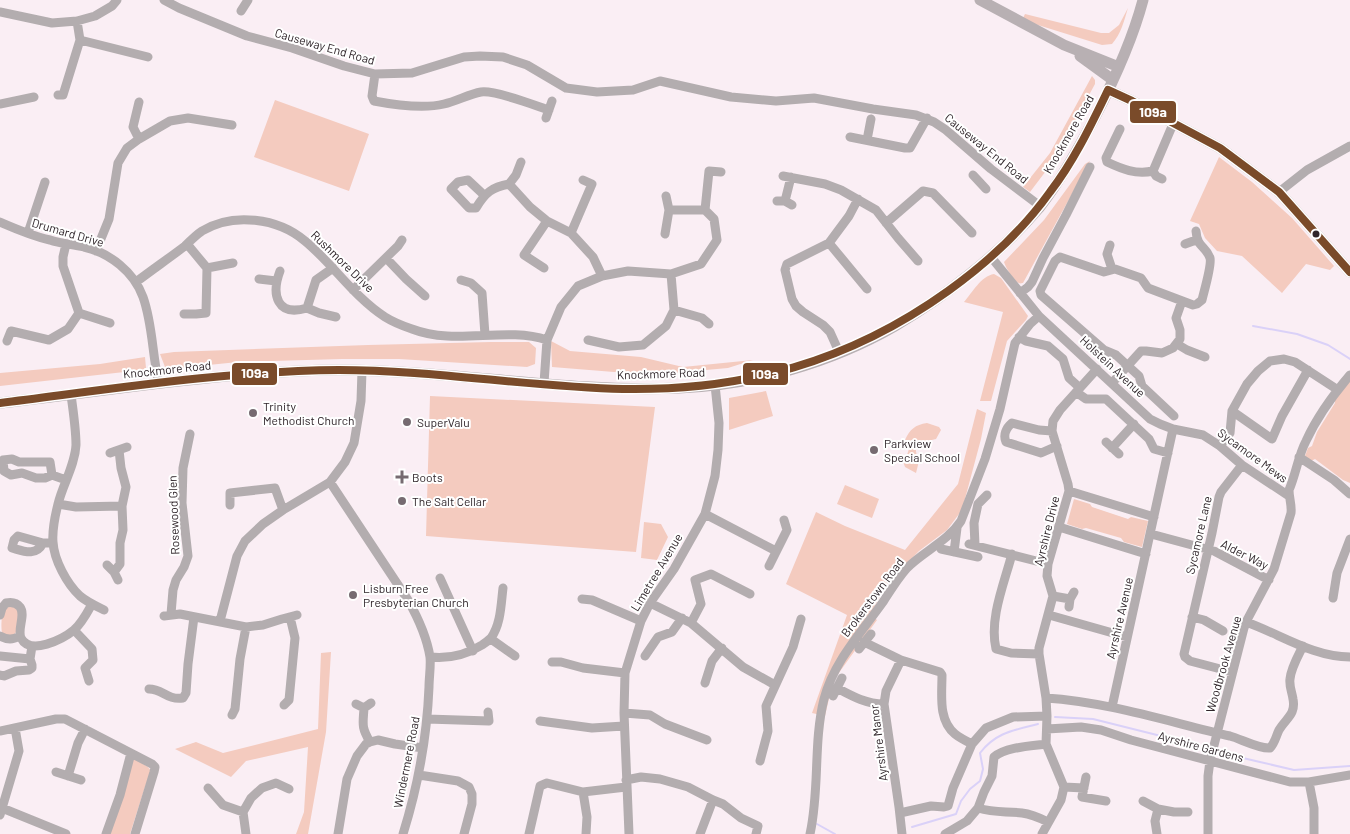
<svg xmlns="http://www.w3.org/2000/svg" width="1350" height="834" viewBox="0 0 1350 834" font-family="Barlow,sans-serif">
<style>
.green{fill:#f4cbbf}
.lines{fill:none;stroke-linecap:round;stroke-linejoin:round}
.stream{stroke:#dad1f8;stroke-width:2}
.minor{stroke:#b3adaf;stroke-width:9}
.major{stroke:#b8b0b3;stroke-width:11}
.bus-1-casing{stroke:#fff;stroke-width:11}
.bus-1{stroke:#7a4b2a;stroke-width:8}
.bus-dot{fill:#2f252a;stroke:#fff;stroke-width:2}
.poi-dot{fill:#766b71;stroke:#fff;stroke-width:2}
.labels{text-anchor:middle;dominant-baseline:central;stroke-width:4;stroke-linejoin:round;paint-order:stroke}
.street-label{font-size:12px;fill:#2f252a;stroke:#fff}
.poi-label{font-size:12px;fill:#2f252a;stroke:#fff;text-anchor:start}
.line-badge{stroke:#fff;stroke-width:2}
.badge-label{font-size:14px;text-anchor:middle;font-weight:bold;fill:#fff}
</style>
<rect width="100%" height="100%" fill="#faeef4"/>
<!-- green -->
<path class="green" d="M1128 8C1124 21 1121 34 1112 44L1102 45 1022 20 1025 14 1101 33H1109L1119 25Z
M1092 76 1095 80V84L1052 163 1030 192 1023 187 1050 153Z
M275 100 369 134 349 191 254 157Z
M1219 157 1252 182 1292 218 1334 266 1330 270 1306 264 1282 293 1242 256 1217 251 1205 238 1199 224 1190 221Z
M1090 161 1023 283C1022 283 1020 284 1019 283 1014 282 1005 266 1004 262L1044 220 1085 164Z
M994 274 1001 278 1028 316 1026 320 1007 341 991 401H980L1003 312 964 302C972 293 981 276 994 274Z
M551 341 570 351 641 357 683 367 753 360 728 368 673 373 614 372 552 367Z
M491 342H529L536 348 535 364 527 367 399 359H342L238 362 169 369 165 367 160 354 174 352 368 345Z
M145 357 146 368 142 370 0 386V373L100 364Z
M1350 380V483L1343 480 1315 459 1311 461 1305 456 1308 448 1312 446 1317 432 1335 403V399Z
M766 391 773 416 729 430V398Z
M430 396 655 407 636 552 426 536Z
M977 409 986 413 981 439 962 510 947 530 919 551 888 583 870 614 877 620 833 681 825 716 812 713 847 615 786 584 816 512 845 526 905 550 958 484Z
M927 423 939 427 941 430 936 439 915 444 918 465 916 473 905 467 900 453 904 458 907 455 910 446 905 440C910 429 915 425 927 423Z
M845 485 879 499 872 518 837 504Z
M1074 499 1090 504 1092 507 1128 519 1131 517 1148 521 1142 547 1124 542 1121 538 1086 528 1082 529 1067 524Z
M644 522 661 524 668 537 657 560 641 558Z
M11 605 19 610C18 620 21 631 11 637 9 636 6 636 3 635 0 630 2 616 3 610Z
M331 652 326 732 308 834H296L304 812 308 747 246 761 231 777 175 749 196 742 223 753 318 729 321 653Z
M135 759 148 767 151 771 145 787 130 834H109L132 760Z"/>
<g class="lines">
<!-- stream -->
<path class="stream" d="M1253 326 1297 334 1328 345 1350 359
M1055 717 1093 719 1193 744
M1230 755 1294 770 1350 766
M817 824 835 834
M912 827 956 814 961 801 970 789 980 781 983 769 980 753C996 732 1015 730 1038 724"/>
<!-- minor -->
<path class="minor" d="M164 0 179 8 247 36 292 48 344 66 375 74 412 73 464 57 480 56 503 57 527 65 566 88 597 92 633 90 660 81 731 97 776 101 814 98 873 109 916 115 934 122 946 130 991 169 1040 206
M241 11 248 0
M0 12 52 23 77 21 95 16 112 6 117 0
M80 40 148 57
M375 74 372 96 374 101C395 105 424 109 444 104 457 101 469 94 481 92 495 90 534 105 549 110
M58 95H63L80 40 77 21
M139 102 133 127 139 139
M0 104 34 97
M546 118 552 101
M1120 129 1106 158 1107 162C1122 169 1136 175 1153 171L1173 124
M850 137 905 148H910L927 118
M867 140 871 119
M521 162 516 175 509 184 530 207 547 221 571 233 593 257 602 276
M1153 171 1156 176 1162 179
M973 175 986 189
M783 176 825 184 841 190 876 210 898 238 918 261
M1279 192 1307 170 1350 146
M484 195 468 180 458 182 451 189 469 208H476C485 193 492 187 509 184
M777 201H785L792 205
M785 201 791 177
M669 210H705
M0 222C16 229 33 236 50 240 61 244 73 244 84 247 110 253 134 272 143 297 153 325 152 355 159 384
M886 223 923 191 933 193 972 233
M28 233 45 182
M571 233 592 184 583 180
M665 234 669 210 666 196
M829 243 867 289
M1185 244 1196 240
M1110 245 1107 254 1112 269
M96 251 109 219 118 163 127 148 139 139 170 121 188 118 232 125
M991 257 1039 316 1150 419 1160 424 1173 429 1203 435 1220 446 1242 465 1289 496
M386 258 406 279 425 296
M207 268 233 263
M544 268 524 255 547 221
M280 271C271 295 277 317 307 308L319 313 336 317
M259 279 276 281
M461 280 471 283 482 293 485 335
M136 282C152 270 169 258 185 246 190 241 196 235 202 231 233 212 278 218 305 241 333 264 354 297 385 317 393 322 403 326 412 329 456 346 504 326 547 340
M353 290 398 246 402 240
M1020 293 1028 287 1032 282 1043 258 1066 215 1090 167
M307 308 316 280 333 268
M674 310 702 318 709 324
M79 313 110 323
M184 314H196L206 313 207 268 187 244
M1019 337 1026 341 1048 346 1063 359 1069 378 1080 388
M588 340 619 347 643 345 666 326 674 310 671 274
M7 341 11 331 49 340 68 329 79 313 63 266V257L66 244
M1177 344 1187 350 1205 357
M839 352 830 332 823 325 803 312 796 306 792 299 785 270 787 264 829 243 849 216 858 199
M544 383 547 340 561 307 578 286 602 276 628 271 671 274 701 264 717 240 714 219 705 210 709 171 721 172
M1112 383 1141 351H1146L1162 353 1173 348 1180 339V330L1176 318 1182 301
M1076 392 1086 399H1106L1149 439 1154 449 1168 453
M71 395C73 409 76 431 76 445 75 465 63 484 58 504 55 516 52 530 53 542 54 560 67 584 80 596 87 602 96 606 104 610
M1232 411 1272 439 1282 416 1308 370
M1174 416 1142 386 1139 376 1116 355 1104 350 1041 295 1040 291 1055 261 1060 257 1104 272 1115 269 1141 278 1148 288 1193 305 1197 304 1202 300C1204 291 1212 265 1210 258 1206 246 1197 248 1196 231
M1052 431 1039 430 1012 423C1006 428 1003 435 1006 442L1041 453 1057 446
M1106 442 1119 454
M1220 446 1230 433 1232 411 1247 384 1258 371 1270 361 1284 359 1295 362 1338 390
M1112 448 1134 424
M110 453 127 447
M1299 457 1334 480 1350 494
M52 475 50 462H19L12 459 3 460 4 471 11 475 22 473 36 478H45L52 475 66 480
M330 482 408 600C417 616 427 638 430 657 431 666 429 678 429 687 427 737 418 786 403 834
M1069 491 1154 517
M58 504 76 507 122 506
M230 505V493L275 488 283 510
M705 514 776 551
M1059 527 1146 554
M1151 534 1214 551 1269 580
M43 543C36 557 23 551 12 548L14 540 18 536 43 543H53
M969 544 1048 564
M975 545 974 523 978 504 987 495
M941 549 978 557
M954 552 957 528
M1012 554C1004 584 989 619 996 649L1011 653 1039 654
M107 565 114 572 118 580
M769 566 787 530 784 520
M114 572 120 564V543L123 530 122 506 126 487 121 468 119 450
M440 578 473 651
M1053 596 1070 599
M1333 598 1337 573 1350 539
M582 599 592 600 641 621
M650 603 691 623 743 667 775 685
M1069 607 1070 599 1074 592
M171 614 173 590 176 580 184 567 188 556 182 503 183 468 190 434
M0 615 2 608 6 603C11 602 16 602 20 607 26 615 17 629 21 638 30 656 63 639 74 630 82 623 87 613 92 604
M1049 615 1127 637
M164 616 180 614 246 627 263 625 282 619 297 615
M1192 617 1204 620 1223 631
M220 621 237 556 245 541 263 524 283 510 330 482 345 462 354 443 361 401 362 371
M1246 622C1280 634 1313 657 1350 657
M691 623 701 604 695 580 711 574 750 594
M74 630 92 649 93 660 85 668 89 681
M0 636C8 640 12 640 20 636
M491 639 515 656
M864 642 901 660
M859 649 871 634
M0 656 30 659
M645 656 658 637 672 632 682 618
M430 657C449 659 466 655 482 645 485 643 489 640 491 638 501 624 501 604 503 588
M552 662H561L583 668 625 673
M1232 672 1190 661 1185 657 1184 654 1212 533 1219 497 1221 492 1242 465
M0 675 4 676 16 671 29 670 32 668V665L30 659 32 646
M705 683 712 661 722 648
M837 688C852 696 866 704 884 704
M149 689C163 689 166 700 183 698L186 693 188 664 194 617
M833 696 842 678
M1046 698C1108 702 1169 722 1230 736 1241 739 1259 749 1270 748 1275 743 1276 736 1279 730 1286 718 1296 715 1293 699 1292 692 1289 686 1290 679 1291 668 1298 656 1303 646
M356 704 364 708 371 703
M284 705 289 700 295 638 290 617
M1112 707 1173 429
M364 708C363 724 361 727 370 742
M624 713 650 715 665 724 707 740
M232 715 235 709 240 659 246 627
M427 719 489 721 488 712
M540 721 592 728 624 726
M1047 729 1081 727 1101 730 1131 740 1290 782H1309L1350 775
M0 731 56 719H65L152 764 155 767 154 772 135 834
M760 761 768 731 766 706 793 647 801 619
M56 772 81 780
M419 775 458 781 469 787 472 794V804L464 834
M68 776 78 743 85 729
M1086 777 1082 797 1106 801
M626 780 641 777 660 779 688 787 713 800 723 804 741 818 758 826 756 834
M1309 782 1314 808V834
M1064 787 1084 788
M208 788 223 805 243 812
M583 792 587 817 586 834
M1143 801 1158 809 1174 812H1188
M2 808 66 834
M978 808C995 813 1005 811 1022 813 1031 814 1040 818 1048 822
M900 813 931 806 944 807 948 806 953 788 972 744 986 728 1013 717 1047 716
M0 815 19 751 15 728
M106 834 120 795 131 753
M246 834 243 812 251 798 262 788 276 783 289 789
M338 834 347 779 357 756 366 744 370 742 378 740 395 744 423 748
M529 834 540 786 547 783 583 792 626 787
M629 834 624 713 625 673 641 621 650 603 674 569 705 514 715 476 718 450 719 423 715 385
M700 834 713 800
M810 834C820 789 813 743 824 699 834 661 861 633 883 602 890 591 898 578 907 568 924 551 948 541 961 521L985 459 1000 409 1015 343 1030 324 1039 316
M902 834 899 807 884 704 886 691 901 660 940 672 942 675C942 695 938 720 955 734 960 738 966 741 972 744
M945 834 967 821 978 808 984 792 992 776 994 757C1006 747 1031 746 1046 744
M1042 834 1061 800 1064 787 1046 744 1047 716 1046 698 1039 654V648L1053 596 1047 576 1048 564 1069 491 1068 484 1052 431 1053 421 1060 410 1097 369
M1157 834 1155 821 1158 809
M1208 834V776L1210 761 1244 628 1246 622 1274 569 1291 513C1292 505 1289 498 1289 490 1296 474 1298 456 1306 441 1317 417 1333 395 1350 375"/>
<!-- major -->
<path class="major" d="M980 0 1064 45 1119 67
M1080 56 1113 80
M1108 90 1132 101 1220 148 1279 192 1350 272
M0 403C113 390 225 371 339 370 452 370 565 393 679 388 753 385 831 363 895 326 920 311 944 295 966 277 993 256 1017 234 1039 208 1061 180 1078 149 1095 117 1113 82 1133 38 1143 0"/>
<!-- bus-1 casing -->
<g class="bus-1-casing">
<path id="bus-1" d="M0 403C112 389 225 371 339 370 434 370 528 387 623 389 744 391 849 362 948 291 987 263 1022 231 1050 192 1074 161 1091 125 1108 90L1132 101 1220 148 1279 192 1350 272"/>
</g>
<!-- bus-1 -->
<use href="#bus-1" class="bus-1"/>
</g>
<!-- markers -->
<circle class="bus-dot" cx="1316" cy="234" r="4.5"/>
<g class="poi-dot">
<circle cx="253" cy="413" r="5"/>
<circle cx="407" cy="422" r="5"/>
<circle cx="874" cy="450" r="5"/>
<path d="M399.5 469.5h5v5h5v5h-5v5h-5v-5h-5v-5h5z"/>
<circle cx="402" cy="501" r="5"/>
<circle cx="353" cy="595" r="5"/>
</g>
<g class="labels">
<!-- street labels -->
<g class="street-label">
<text transform="translate(325 46) rotate(16)">Causeway End Road</text>
<text transform="translate(1068 134) rotate(-60)">Knockmore Road</text>
<text transform="translate(987 148) rotate(39)">Causeway End Road</text>
<text transform="translate(68 232) rotate(16)">Drumard Drive</text>
<text transform="translate(343 261) rotate(44)">Rushmore Drive</text>
<text transform="translate(1113 366) rotate(43)">Holstein Avenue</text>
<text transform="translate(167 369) rotate(-6)">Knockmore Road</text>
<text transform="translate(661 373) rotate(-2)">Knockmore Road</text>
<text transform="translate(1253 455) rotate(36)">Sycamore Mews</text>
<text transform="translate(173 515) rotate(-92)">Rosewood Glen</text>
<text transform="translate(1046 531) rotate(-76)">Ayrshire Drive</text>
<text transform="translate(1198 535) rotate(-77)">Sycamore Lane</text>
<text transform="translate(1245 554) rotate(27)">Alder Way</text>
<text transform="translate(656 572) rotate(-59)">Limetree Avenue</text>
<text transform="translate(872 597) rotate(-53)">Brokerstown Road</text>
<text transform="translate(1119 618) rotate(-77)">Ayrshire Avenue</text>
<text transform="translate(1223 664) rotate(-74)">Woodbrook Avenue</text>
<text transform="translate(878 743) rotate(-97)">Ayrshire Manor</text>
<text transform="translate(1201 746) rotate(15)">Ayrshire Gardens</text>
<text transform="translate(406 762) rotate(-79)">Windermere Road</text>
</g>
<!-- poi labels -->
<g class="poi-label">
<text x="263" y="406">Trinity<tspan x="263" dy="14">Methodist Church</tspan></text>
<text x="417" y="422">SuperValu</text>
<text x="884" y="443">Parkview<tspan x="884" dy="14">Special School</tspan></text>
<text x="412" y="477">Boots</text>
<text x="412" y="501">The Salt Cellar</text>
<text x="363" y="588">Lisburn Free<tspan x="363" dy="14">Presbyterian Church</tspan></text>
</g>
</g>
<g class="line-badge">
<rect x="1129" y="100" width="48" height="24" rx="5" fill="#7a4b2a"/>
<rect x="231" y="362" width="47" height="24" rx="5" fill="#7a4b2a"/>
<rect x="742" y="362" width="47" height="24" rx="5" fill="#7a4b2a"/>
</g>
<g class="badge-label">
<text x="1153" y="117">109a</text>
<text x="255" y="378">109a</text>
<text x="765" y="379">109a</text>
</g>
</svg>
